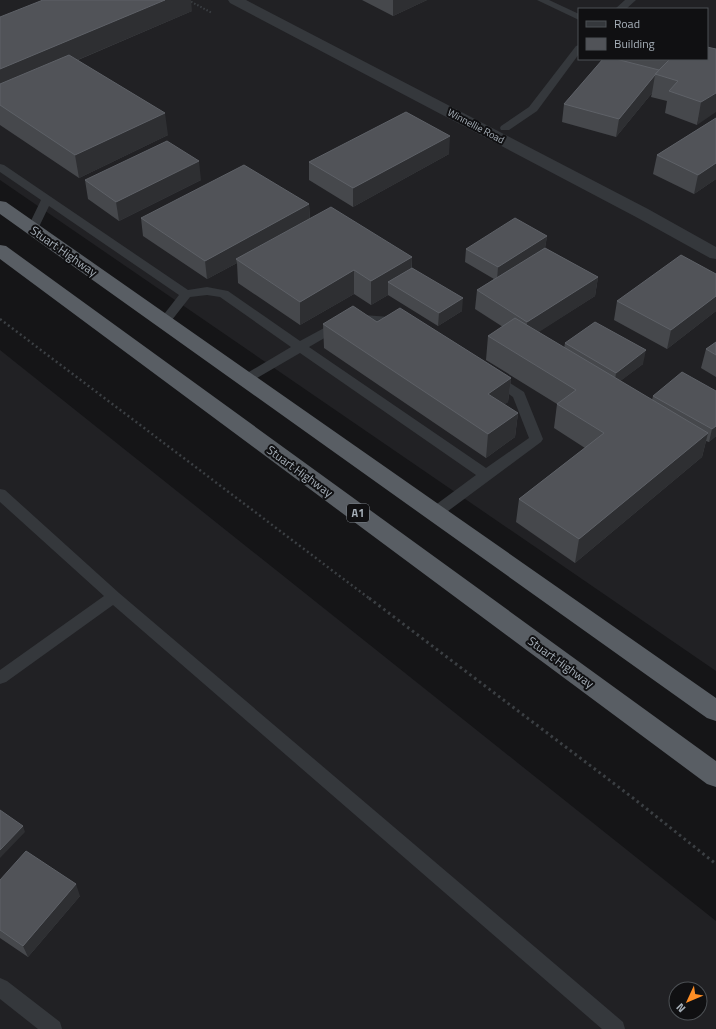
<svg xmlns="http://www.w3.org/2000/svg" width="716" height="1029" viewBox="0 0 716 1029" font-family="'Titillium Web',sans-serif">
<style>
.built{fill:#212124;fill-rule:evenodd}
.lines{fill:none;stroke-linecap:round;stroke-linejoin:round}
.path-far2{stroke:#3b3f43;stroke-width:2;stroke-dasharray:1.5 2;stroke-linecap:butt}
.path-far1{stroke:#3b3f43;stroke-width:2.5;stroke-dasharray:2 3;stroke-linecap:butt}
.path{stroke:#3b3f43;stroke-width:3;stroke-dasharray:2.5 3.5;stroke-linecap:butt}
.service{fill:#35383c;fill-rule:evenodd}
.minor{fill:#35383c;fill-rule:evenodd}
.trunk{fill:#595e64;fill-rule:evenodd}
.wall{fill:#46484c}
.shaded-wall{fill:#2e2f32}
.building{fill:#515358;stroke:#5e6167}
.labels{text-anchor:middle;dominant-baseline:central;stroke-width:4;stroke-linejoin:round;paint-order:stroke}
.far-street-label{font-size:10px;fill:#a6afb8;stroke:#101012}
.shield{fill:#101012;stroke:#797f86;stroke-width:1}
.shield-label{font-size:11px;font-weight:bold;fill:#a6afb8}
.street-label{font-size:12px;fill:#a6afb8;stroke:#101012}
</style>
<rect width="100%" height="100%" fill="#151517"/>
<!-- built -->
<path class="built" d="M0 0H716V671L0 180ZM579 9H707V59H579Z
M0 350 716 921V1029H0ZM676 989H700V1013H676Z"/>
<g class="lines">
<!-- path-far2 -->
<path class="path-far2" d="M188 0 212 13"/>
<!-- path-far1 -->
<path class="path-far1" d="M0 319 370 599"/>
<!-- path -->
<path class="path" d="M369 598 633 798 716 864"/>
<!-- service -->
<path class="service" d="M537 0H549L579 14V20Z
M625 0H636L626 9H615Z
M579 45V54L537 111 509 130H501L500 128 501 126 529 107 576 46Z
M0 164 4 165 188 290 207 287 228 291 300 341 350 314 403 318 405 321 403 324 399 325 352 322 309 347 486 468 529 438 513 397 491 382 489 379 491 376 495 375 499 376 524 392 543 439 541 442 440 517 435 518 430 517 428 513 430 509 476 475 300 353 250 382 246 383 242 382 240 379 242 376 291 347 220 297 207 295 190 297 168 325H160L158 322 179 295 49 206 37 231H29L27 229 41 200 0 172Z
M0 489 5 490 119 593 623 1022 625 1029H602L113 605 6 682 0 684V670L104 596 0 502Z
M0 978 7 981 60 1022 62 1029H38L0 999Z"/>
<!-- minor -->
<path class="minor" d="M228 0H246L648 209 716 247V259L710 258 636 217 230 3Z"/>
<!-- trunk -->
<path class="trunk" d="M0 201 6 202 716 698V721L707 718 0 214Z
M0 245 6 246 716 761V787L707 784 0 259Z"/>
</g>
<!-- wall -->
<path class="wall" d="M362 0H427L393 16Z
M192 11 78 60 168 135 79 178 0 125V17Z
M716 49 697 125 665 113 667 101 651 97 652 93 616 137 562 122 564 104 602 61V59H707Z
M716 118V179L694 194 653 174 657 155Z
M449 154 353 207 309 180V162Z
M85 180H201L119 221 88 199Z
M309 204 310 219 412 257V268L462 311 438 326 388 295 371 305 354 294 300 325 238 283 237 263 207 279 143 236 141 218Z
M547 236 545 248 598 277 595 296 538 332 564 348 565 343 643 364 620 381 652 400 653 396 716 391V436L709 442 706 441 702 457 575 563 516 522 519 499 585 448 554 428 557 404 486 360 488 336 503 327 475 309 477 290 494 279 465 262 466 249Z
M716 274V311L667 349 614 320 617 301Z
M377 322 511 378 508 402 504 404 518 413 515 437 486 458 324 348 323 324Z
M716 342V377L701 368 706 349Z
M0 880 80 896 28 957 0 938Z"/>
<!-- shaded-wall -->
<path class="shaded-wall" d="M165 0H191L192 11 0 93V69Z
M393 0H427L393 16Z
M655 75 652 93 616 137 619 119Z
M716 93V112L697 125 701 102Z
M165 113 168 135 79 178 75 155Z
M450 136 449 154 353 207V188Z
M199 161 201 180 119 221 116 202Z
M716 163V179L694 194 698 175Z
M309 204 310 222 236 259 237 263 207 279 205 261Z
M547 236 545 248 497 280 498 267Z
M412 257 411 281 388 282V295L371 305V281Z
M354 270V294L300 325V302Z
M598 277 595 296 525 341 527 322Z
M716 296V311L667 349 671 330Z
M463 298 462 311 438 326 439 313Z
M646 350 643 364 614 386 616 373Z
M511 378 508 402 486 418 488 394Z
M518 413 515 437 486 458 488 434Z
M716 426V436L709 442 712 429Z
M708 433 702 457 575 563 579 539Z
M23 826 25 832 0 858V850Z
M76 884 80 896 28 957 23 946Z"/>
<!-- building -->
<path class="building" d="M43 0H165L0 69V17Z
M707 47 716 49V93L701 102 669 91 678 81 655 74 669 60 666 59H707Z
M69 55 165 113 75 155 0 105V84Z
M603 59H616L659 70 619 119 564 104Z
M406 112 450 136 353 188 309 162Z
M716 118V163L698 175 657 155Z
M167 141 199 161 116 202 85 180Z
M244 165 309 204 205 261 141 218Z
M331 207 412 257 371 281 354 270 300 302 236 259Z
M515 218 547 236 498 267 466 249Z
M545 248 598 277 527 322 477 290Z
M681 255 716 274V296L671 330 617 301Z
M412 268 463 298 439 313 388 282Z
M353 306 377 322 400 308 511 378 488 394 518 413 488 434 323 324Z
M515 318 708 433 579 539 519 499 604 433 557 404 576 390 488 336Z
M595 322 646 350 616 373 565 343Z
M716 342V355L706 349Z
M682 372 716 391V426L712 429 653 396Z
M0 810 23 826 0 850Z
M26 851 76 884 23 946 0 930V880Z"/>
<g class="labels">
<!-- far-street labels -->
<g class="far-street-label">
<text transform="translate(476 126) rotate(28)">Winnellie Road</text>
</g>
<!-- shield labels -->
<rect class="shield" x="347" y="504" width="22" height="18" rx="3"/>
<g class="shield-label">
<text x="358" y="513">A1</text>
</g>
<!-- street labels -->
<g class="street-label">
<text transform="translate(64 251) rotate(35)">Stuart Highway</text>
<text transform="translate(300 471) rotate(36)">Stuart Highway</text>
<text transform="translate(561 662) rotate(36)">Stuart Highway</text>
</g>
</g>
<!-- legend -->
<rect x="578" y="8" width="130" height="52" fill="#101012" stroke="#4c5054"/>
<rect x="586" y="21" width="20" height="6" fill="#35383c" stroke="#4c5054"/>
<text x="614" y="28" font-size="12" fill="#a6afb8">Road</text>
<rect x="586" y="38" width="20" height="12" fill="#515358" stroke="#4c5054"/>
<text x="614" y="48" font-size="12" fill="#a6afb8">Building</text>
<!-- north arrow -->
<g transform="translate(688 1001) rotate(226)"><circle r="19" fill="#101012" stroke="#4c5054"/>
<path d="M0-3L7 15L0 10L-7 15Z" fill="#ff8e25"/>
<text y="-6" font-size="11" font-weight="bold" text-anchor="middle" fill="#a6afb8">N</text>
</g>
</svg>
